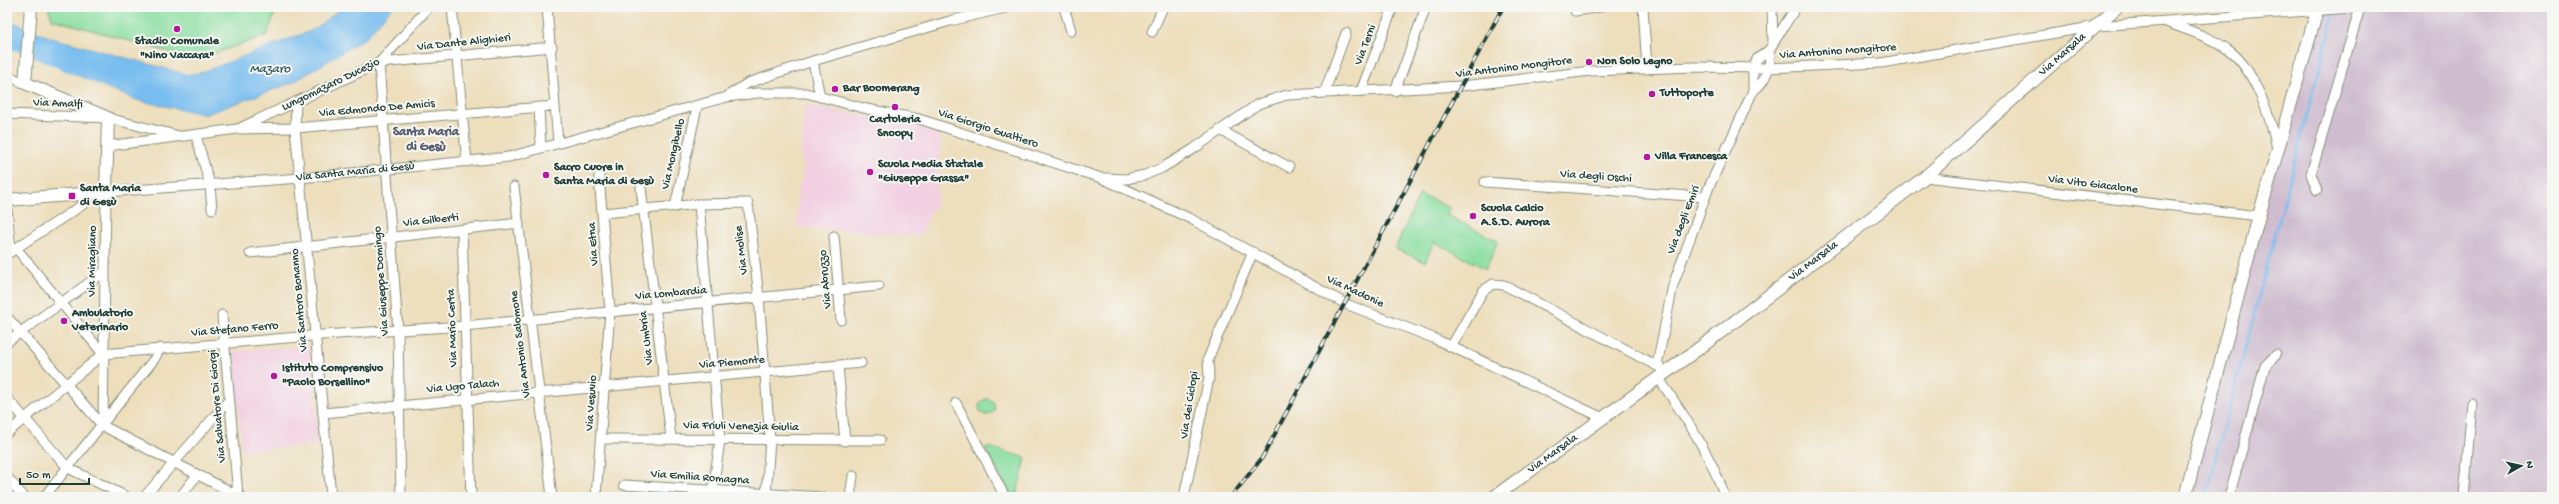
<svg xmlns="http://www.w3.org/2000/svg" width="2559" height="504" viewBox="0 0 2559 504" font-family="'Gochi Hand',sans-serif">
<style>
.built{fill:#f2cfe1}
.industrial{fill:#cfbdcf}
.green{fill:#8adea0;stroke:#548e6a}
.water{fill:#78bdef;stroke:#4c7d92}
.pier{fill:#eddebc}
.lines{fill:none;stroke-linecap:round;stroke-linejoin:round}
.stream{stroke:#78bdef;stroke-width:2.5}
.minor-casing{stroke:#868e78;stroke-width:11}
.major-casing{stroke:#868e78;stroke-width:14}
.minor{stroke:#fff;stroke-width:9}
.major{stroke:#fff;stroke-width:12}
.rail-casing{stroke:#1f3d34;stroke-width:4}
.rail{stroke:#f6f6f2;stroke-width:2.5;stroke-dasharray:8;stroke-linecap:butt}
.poi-dot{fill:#b5179e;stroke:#f6f6f2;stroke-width:1.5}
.labels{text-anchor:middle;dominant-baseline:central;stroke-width:4;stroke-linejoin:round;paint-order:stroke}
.poi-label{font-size:12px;font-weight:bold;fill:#1f3d34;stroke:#f6f6f2;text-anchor:start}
.street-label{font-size:12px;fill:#1f3d34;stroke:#f6f6f2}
.water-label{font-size:13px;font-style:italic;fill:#355d63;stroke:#f6f6f2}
.neighbourhood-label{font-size:13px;font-weight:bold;fill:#575d6f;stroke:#f6f6f2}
</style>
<rect width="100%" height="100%" fill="#f6f6f2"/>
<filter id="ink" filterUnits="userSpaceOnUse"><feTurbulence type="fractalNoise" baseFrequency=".025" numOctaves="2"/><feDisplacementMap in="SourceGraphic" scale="8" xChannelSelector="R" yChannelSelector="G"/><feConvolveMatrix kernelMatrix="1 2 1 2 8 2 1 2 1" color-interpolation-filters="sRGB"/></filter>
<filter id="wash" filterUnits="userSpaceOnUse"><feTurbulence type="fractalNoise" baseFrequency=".012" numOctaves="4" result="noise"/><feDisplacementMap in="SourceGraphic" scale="16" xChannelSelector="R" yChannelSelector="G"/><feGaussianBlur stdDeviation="0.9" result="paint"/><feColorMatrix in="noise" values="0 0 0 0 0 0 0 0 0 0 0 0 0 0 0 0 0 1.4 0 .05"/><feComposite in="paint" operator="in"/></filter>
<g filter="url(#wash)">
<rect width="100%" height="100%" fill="#eddebc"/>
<!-- built -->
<path class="built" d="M805 105 912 125 941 134 936 208H933L921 236 796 227 799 183H801L804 162 800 161Z
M310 346 319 444 242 451 233 351Z"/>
<!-- industrial -->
<path class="industrial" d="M2365 7H2552V497H2185L2316 12Z"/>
<!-- green -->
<path class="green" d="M48 7H268L276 10 267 35 197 60 52 19Z
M1420 194 1450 208 1447 215 1498 241 1486 269 1434 242 1425 262 1395 249Z
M979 407a8 8 0 1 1 16 0a8 8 0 1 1-16 0Z
M988 447 1026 458 1016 497H1012L985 448Z"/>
<!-- water -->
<path class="water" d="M342 7H393L366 38 293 83 205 115 138 101 7 48V19L51 37 187 74 201 72 314 29Z"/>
<!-- pier -->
<path class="pier" d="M339 7H342L314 29 201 72 187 74 51 37 7 19 8 17 51 35 187 72 200 70 313 27Z
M393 7H395L367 40 294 85 276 93 205 117 137 103 7 50V48L15 50 138 101 205 115 293 83 366 38Z"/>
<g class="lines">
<!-- stream -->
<path class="stream" d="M2206 497 2334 12"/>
</g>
</g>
<g filter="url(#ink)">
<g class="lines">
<!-- minor casing -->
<g class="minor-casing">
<g id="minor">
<path d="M452 7 467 162"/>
<path d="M547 7 558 143"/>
<path d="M1064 7 1071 31"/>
<path d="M1643 7 1647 68"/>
<path d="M1772 7 1773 43"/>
<path d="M1575 11 1600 7"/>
<path d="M2166 22C2187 30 2211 37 2230 51 2254 69 2272 120 2277 149"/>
<path d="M1152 32 1163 7"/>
<path d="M813 61 950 21 1009 7"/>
<path d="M7 76 25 83"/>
<path d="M1325 91 1346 33"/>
<path d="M1361 91 1393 7"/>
<path d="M1395 91 1426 7"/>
<path d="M1753 91C1766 82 1772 65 1769 50"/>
<path d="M729 95 748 83 813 61 820 97"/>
<path d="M296 102 295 128 331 495"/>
<path d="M539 107 541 148"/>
<path d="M7 114 108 118 179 136"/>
<path d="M242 127 379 63 429 7"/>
<path d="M1220 130 1289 167"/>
<path d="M196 136 210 185 212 209"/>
<path d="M107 146 237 129 295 128 554 106"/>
<path d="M1925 177 2259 216"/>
<path d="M1105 178 1126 179 1145 175 1162 168 1192 150 1258 104 1287 95 1462 86 1591 71 1693 67 1768 68 1881 63 2097 26 2365 7"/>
<path d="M1485 182 1705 197"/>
<path d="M514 187 552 497"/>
<path d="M641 188 671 438"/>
<path d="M2317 190 2311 174 2360 8"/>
<path d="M699 204 720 440 712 497"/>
<path d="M675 207 697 107"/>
<path d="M7 209 11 252"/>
<path d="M603 213 699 204 748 203 759 297 770 439 766 497"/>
<path d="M462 230 471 497"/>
<path d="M834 236 841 320"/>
<path d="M16 248 103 354"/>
<path d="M250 253 519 223"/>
<path d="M7 254 84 204 91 193"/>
<path d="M222 315 238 495"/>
<path d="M7 317 103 426 241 497"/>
<path d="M7 342 104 272"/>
<path d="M1451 347 1483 291 1493 284 1504 285 1661 368"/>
<path d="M103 354 322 335 464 326 879 286"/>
<path d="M1657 365 1673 285 1709 187 1753 91V68L1757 59 1769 50 1796 7"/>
<path d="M838 366 845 441"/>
<path d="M1658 377C1684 416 1710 452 1725 497"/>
<path d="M7 398 68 468 127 497"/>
<path d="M956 403 1005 497"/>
<path d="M323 413 861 363"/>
<path id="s1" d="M103 426 106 192 301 178 509 157 727 97 757 93H806L867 109 919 119 1101 178 1191 219 1346 304 1433 338 1603 418"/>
<path d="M7 433 103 354"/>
<path d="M602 439 880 440"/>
<path d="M7 477 24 497"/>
<path d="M624 485 822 497"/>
<path d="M44 497 155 358 160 348"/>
<path d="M144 497 229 400"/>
<path d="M180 497 197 475"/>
<path d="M331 497V495L342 497"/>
<path d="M401 497 398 331 379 63 552 47"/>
<path d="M596 497 610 311 599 176"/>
<path d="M850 497 853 476"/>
<path d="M1184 497 1209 378 1208 359 1253 252"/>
<path d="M2229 497 2265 366 2276 355"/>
<path d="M2464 497 2472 403"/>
</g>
</g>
<!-- major casing -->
<g class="major-casing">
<g id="major">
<path d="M7 200 106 192 108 118 25 83 31 7"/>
<path id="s2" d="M1494 497 1705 344 1925 177 2117 7"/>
<path d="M2185 497 2259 216 2318 7"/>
</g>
</g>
<!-- minor -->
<use href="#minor" class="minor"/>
<!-- major -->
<use href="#major" class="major"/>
<!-- rail casing -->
<g class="rail-casing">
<path id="rail" d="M1231 497 1262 458 1503 7"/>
</g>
<!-- rail -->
<use href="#rail" class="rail"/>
</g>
</g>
<!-- markers -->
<g class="poi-dot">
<circle cx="177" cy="29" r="4"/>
<circle cx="1589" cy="62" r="4"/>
<circle cx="835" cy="89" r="4"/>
<circle cx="1652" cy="94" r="4"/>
<circle cx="895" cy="107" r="4"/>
<circle cx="1647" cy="157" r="4"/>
<circle cx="870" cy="172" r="4"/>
<circle cx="546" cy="175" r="4"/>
<rect x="68" y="192" width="8" height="8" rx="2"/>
<circle cx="1473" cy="216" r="4"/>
<circle cx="64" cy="321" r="4"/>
<circle cx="274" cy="376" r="4"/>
</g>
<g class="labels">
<!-- poi labels -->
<g class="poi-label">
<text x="177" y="42" text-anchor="middle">Stadio Comunale<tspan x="177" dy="14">"Nino Vaccara"</tspan></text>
<text x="1597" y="62">Non Solo Legno</text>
<text x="843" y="89">Bar Boomerang</text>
<text x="1660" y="94">Tuttoporte</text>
<text x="895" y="120" text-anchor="middle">Cartoleria<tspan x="895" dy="14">Snoopy</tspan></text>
<text x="1655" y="157">Villa Francesca</text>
<text x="878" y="165">Scuola Media Statale<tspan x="878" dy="14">"Giuseppe Grassa"</tspan></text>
<text x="554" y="168">Sacro Cuore in<tspan x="554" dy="14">Santa Maria di Gesù</tspan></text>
<text x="80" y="189">Santa Maria<tspan x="80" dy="14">di Gesù</tspan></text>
<text x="1481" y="209">Scuola Calcio<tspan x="1481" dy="14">A.S.D. Aurora</tspan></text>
<text x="72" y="314">Ambulatorio<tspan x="72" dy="14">Veterinario</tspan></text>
<text x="282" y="369">Istituto Comprensivo<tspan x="282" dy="14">"Paolo Borsellino"</tspan></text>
</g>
<!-- street labels -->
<g class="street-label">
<text transform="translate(464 43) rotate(-6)">Via Dante Alighieri</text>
<text transform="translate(1366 45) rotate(-69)">Via Terni</text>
<text transform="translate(1838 52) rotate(-4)">Via Antonino Mongitore</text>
<text stroke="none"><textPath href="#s2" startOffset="721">Via Marsala</textPath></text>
<text transform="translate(1514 68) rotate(-7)">Via Antonino Mongitore</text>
<text transform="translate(331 85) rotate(-26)">Lungomazaro Ducezio</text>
<text transform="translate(58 104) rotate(2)">Via Amalfi</text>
<text transform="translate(377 109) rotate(-5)">Via Edmondo De Amicis</text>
<text transform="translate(988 129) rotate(18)">Via Giorgio Gualtiero</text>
<text transform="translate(674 154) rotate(-77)">Via Mongibello</text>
<text stroke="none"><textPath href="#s1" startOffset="484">Via Santa Maria di Gesù</textPath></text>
<text transform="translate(1596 177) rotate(4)">Via degli Oschi</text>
<text transform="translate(2093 185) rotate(7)">Via Vito Giacalone</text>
<text transform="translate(1684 220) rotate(-69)">Via degli Emiri</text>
<text transform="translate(431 221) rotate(-6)">Via Gilberti</text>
<text transform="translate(594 244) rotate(-94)">Via Etna</text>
<text transform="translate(742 250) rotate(-97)">Via Molise</text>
<text transform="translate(93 261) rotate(-89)">Via Miragliano</text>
<text stroke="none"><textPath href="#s2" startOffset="397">Via Marsala</textPath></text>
<text transform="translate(826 279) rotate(-95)">Via Abruzzo</text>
<text transform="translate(382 281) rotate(-94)">Via Giuseppe Domingo</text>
<text transform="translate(1355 292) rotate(25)">Via Madonie</text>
<text transform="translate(671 294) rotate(-5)">Via Lombardia</text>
<text transform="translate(300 300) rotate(-95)">Via Santoro Bonanno</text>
<text transform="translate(453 328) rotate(-92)">Via Mario Certa</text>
<text transform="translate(235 330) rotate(-5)">Via Stefano Ferro</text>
<text transform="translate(647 338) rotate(-97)">Via Umbria</text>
<text transform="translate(521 344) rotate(-97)">Via Antonio Salomone</text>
<text transform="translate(732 363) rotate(-5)">Via Piemonte</text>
<text transform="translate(463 387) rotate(-5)">Via Ugo Talach</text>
<text transform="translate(592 403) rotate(-86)">Via Vesuvio</text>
<text transform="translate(1190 405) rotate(-81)">Via dei Ciclopi</text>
<text transform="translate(218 406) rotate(-95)">Via Salvatore Di Giorgi</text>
<text transform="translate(741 427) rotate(1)">Via Friuli Venezia Giulia</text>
<text stroke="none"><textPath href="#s2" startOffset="73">Via Marsala</textPath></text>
<text transform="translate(700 478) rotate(4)">Via Emilia Romagna</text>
</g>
<!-- water labels -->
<g class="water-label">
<text x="270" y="69">Mazaro</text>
</g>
<!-- neighbourhood labels -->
<g class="neighbourhood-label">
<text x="426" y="132">Santa Maria<tspan x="426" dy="15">di Gesù</tspan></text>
</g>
</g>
<!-- margin -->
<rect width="2559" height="504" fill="none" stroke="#f6f6f2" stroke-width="24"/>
<!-- north arrow -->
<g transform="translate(2521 466) rotate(82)" stroke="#f6f6f2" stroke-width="3" paint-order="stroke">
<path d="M0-3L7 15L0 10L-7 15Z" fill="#1f3d34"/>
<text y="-6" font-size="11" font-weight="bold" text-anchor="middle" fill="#1f3d34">N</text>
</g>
<!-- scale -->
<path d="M20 478v6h69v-6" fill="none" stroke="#1f3d34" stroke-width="2"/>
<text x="26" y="478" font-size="12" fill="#1f3d34" stroke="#f6f6f2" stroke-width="3" paint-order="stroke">50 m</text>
</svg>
